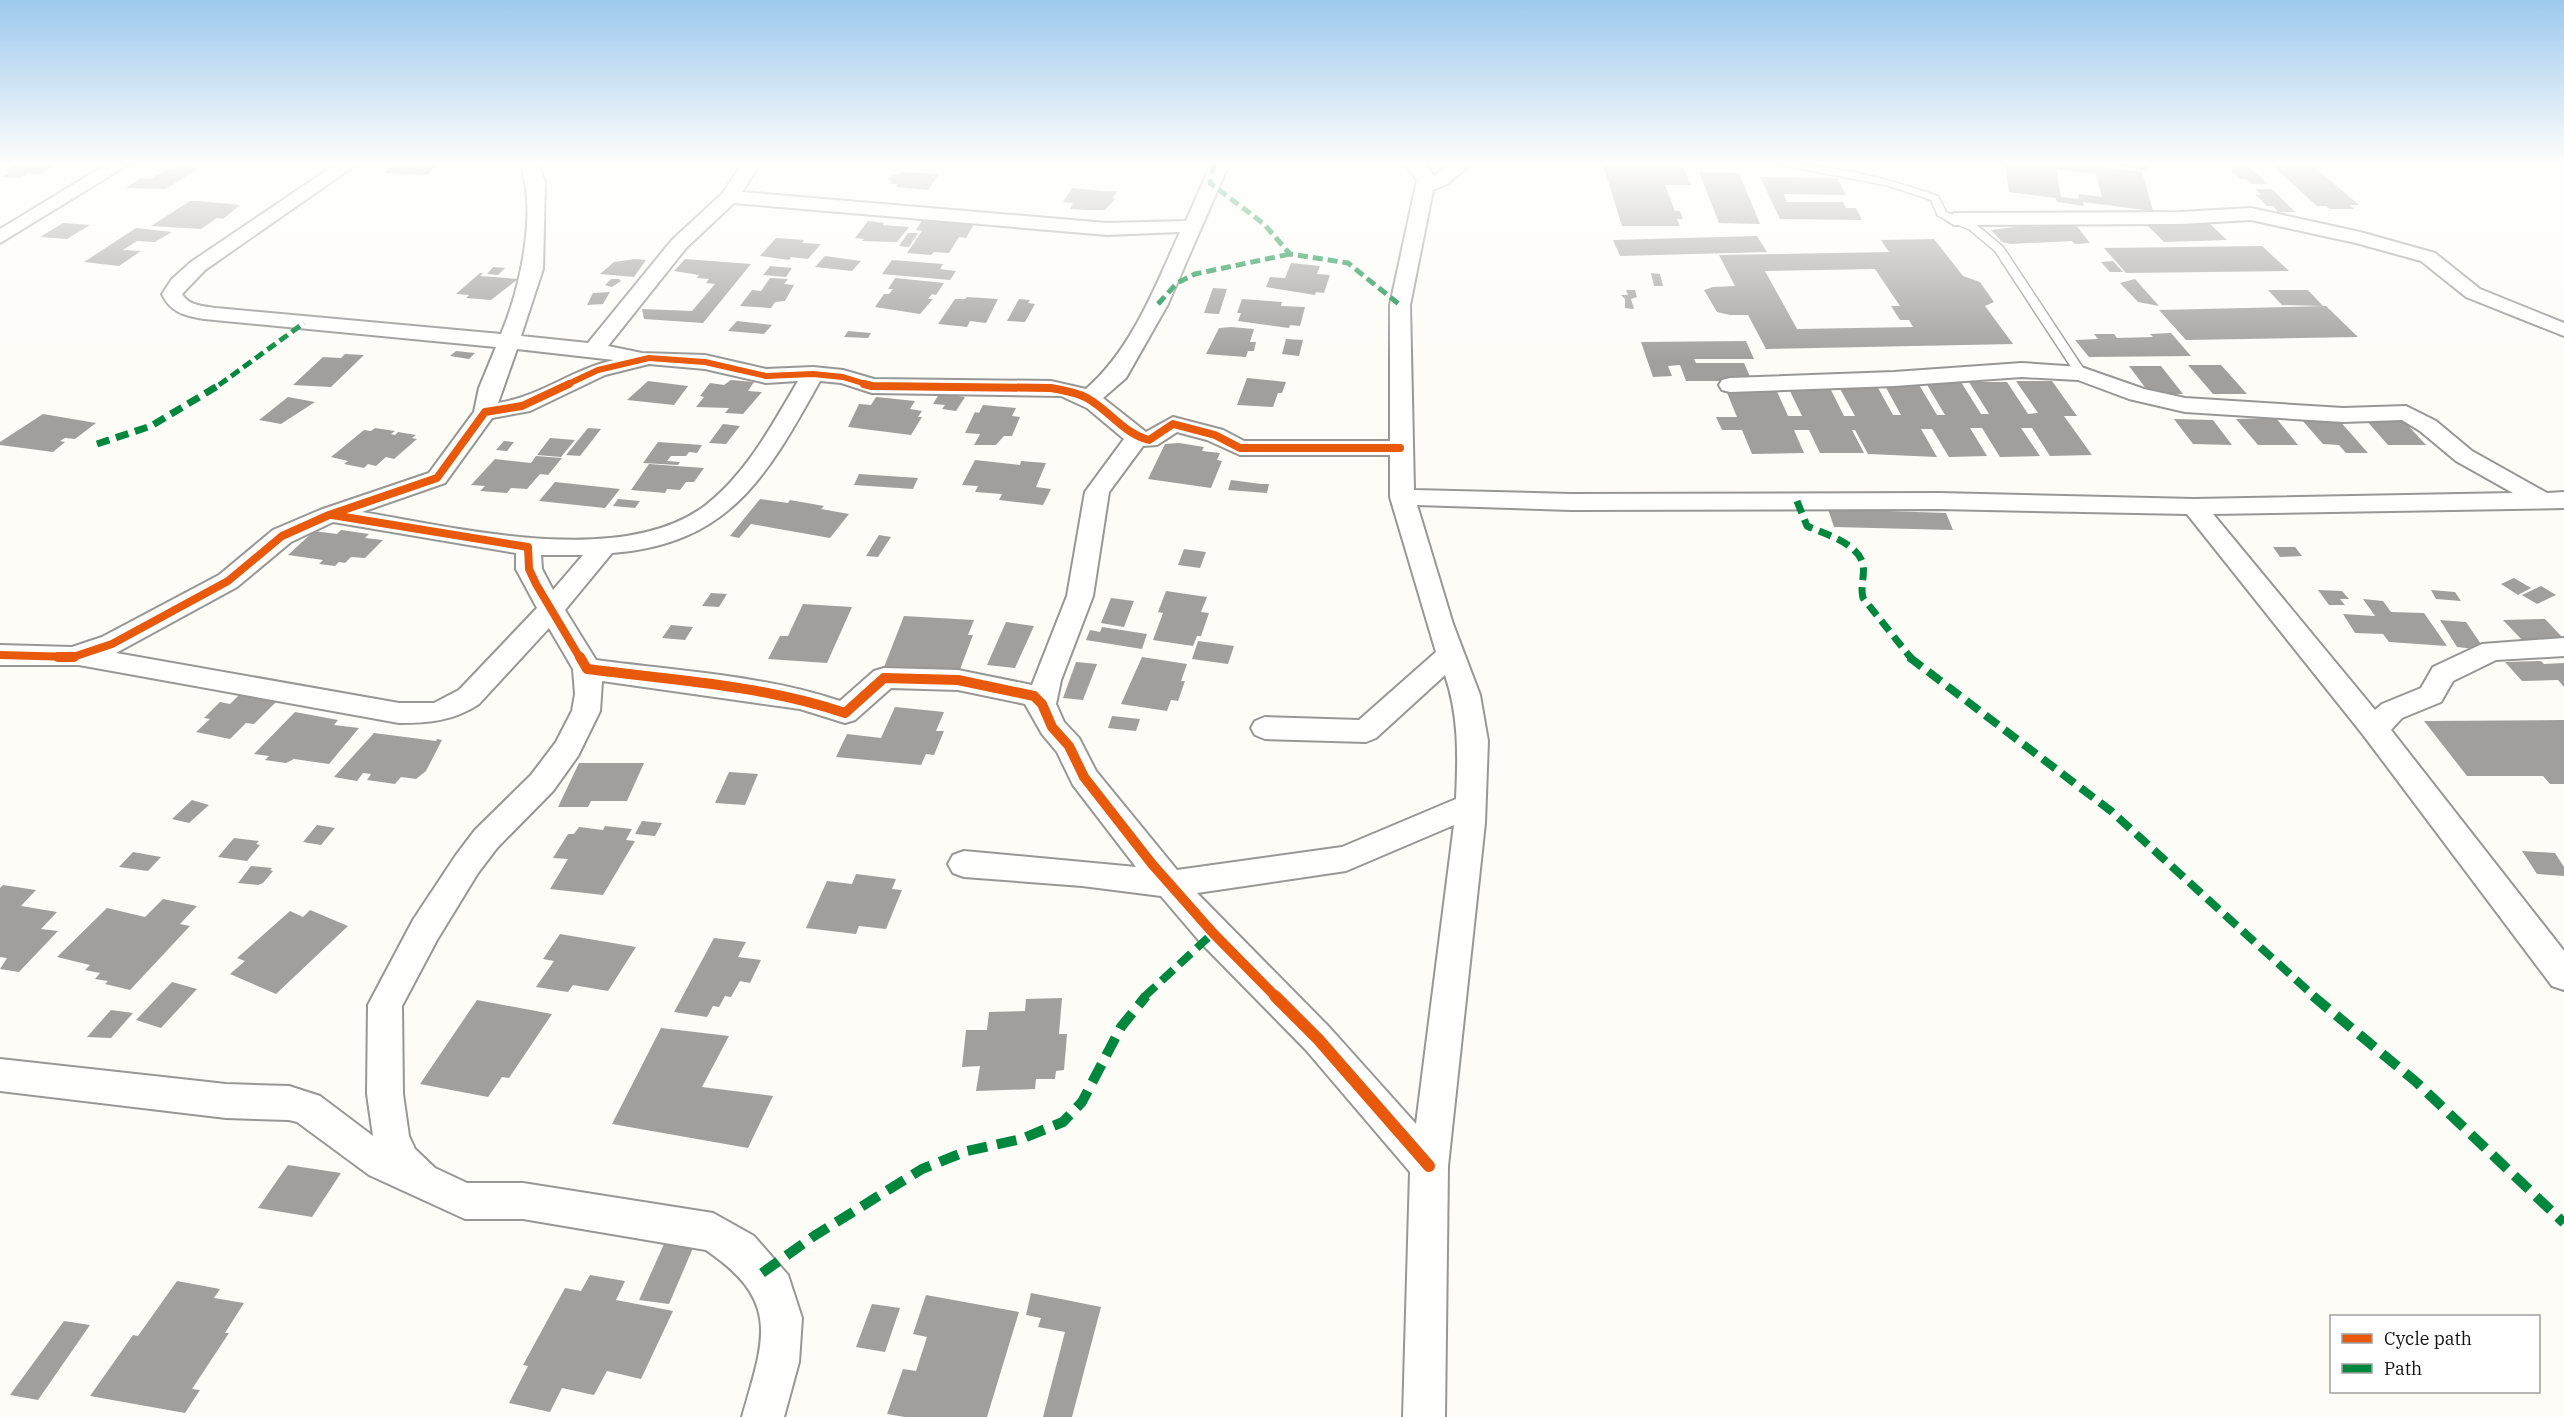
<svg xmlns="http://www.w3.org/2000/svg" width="2564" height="1417" viewBox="0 0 2564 1417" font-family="'IBM Plex Serif',serif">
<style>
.building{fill:#a19f9c;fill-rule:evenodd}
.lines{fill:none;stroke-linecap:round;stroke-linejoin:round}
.lane-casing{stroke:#979795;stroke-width:3}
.street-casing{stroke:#979795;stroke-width:4}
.lane{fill:#fffffe;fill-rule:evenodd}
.street{fill:#fffffe;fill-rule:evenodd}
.quiet-far3{stroke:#00873e;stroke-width:5;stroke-dasharray:10 5;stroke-linecap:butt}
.quiet-far2{stroke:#00873e;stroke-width:7;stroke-dasharray:13 7;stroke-linecap:butt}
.quiet-far1{stroke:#00873e;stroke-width:8;stroke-dasharray:16 8;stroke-linecap:butt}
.quiet{stroke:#00873e;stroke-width:10;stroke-dasharray:20 10;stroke-linecap:butt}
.cycleway-far3-casing{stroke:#fff;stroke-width:8}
.cycleway-far2-casing{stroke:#fff;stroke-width:10}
.cycleway-far1-casing{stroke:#fff;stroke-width:14}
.cycleway-casing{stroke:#fff;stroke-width:16}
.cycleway-far3{stroke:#e8590c;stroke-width:6}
.cycleway-far2{stroke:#e8590c;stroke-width:8}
.cycleway-far1{stroke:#e8590c;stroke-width:10}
.cycleway{stroke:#e8590c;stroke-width:12}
</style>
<rect width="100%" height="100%" fill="#fdfcf7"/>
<!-- building -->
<path class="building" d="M16 164H52L55 165 39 174 29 173 20 178 1 177 10 172 4 171Z
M408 164H439L427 175 384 173 391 167 404 168Z
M1600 164 1683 167 1691 185H1665L1675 211H1680L1683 219H1677L1680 226H1622L1604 168Z
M2005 164H2081L2142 172 2153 211 2083 202 2084 206 2057 202 2056 198 2009 192ZM2056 169 2096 174 2102 197 2078 194 2079 199 2061 197Z
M2118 164H2146L2148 170 2118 166Z
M2230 164H2246L2268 184H2252L2246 179H2240L2229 169H2234Z
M2271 164H2311L2359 205H2350L2354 209H2330L2326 206H2317Z
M182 167 199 168 166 189 126 188 140 178 150 179 169 169Z
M904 172 939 174 928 190 895 187 898 184H890L892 181 888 180 891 176Z
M1699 172 1739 173 1760 224 1719 223Z
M1760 177 1837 178 1846 195 1784 194 1787 202H1843L1846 208H1856L1862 220 1780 219Z
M1072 188 1103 191H1117L1113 198 1115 199 1105 210H1087L1070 209 1073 203 1063 202Z
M2255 189H2272L2295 212H2278L2273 206H2267L2255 194 2261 195Z
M190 201H199L240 205 223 219 217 218 201 229 151 226Z
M925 216 951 218 948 222 974 224 966 238 959 237 949 253 934 252 931 255 907 253 922 231 916 230Z
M868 221 884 223 883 225 909 227 897 242 862 241 864 239 855 238Z
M2208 222 2227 240 2164 242 2146 224Z
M63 223 90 225 67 239 40 237Z
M2031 225 2033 227 2076 225 2090 243 2075 244 2072 241 2011 244 2002 242 1991 230Z
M136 228 172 232 155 242 137 241 123 250 141 251 119 266 84 262Z
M908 233H918L909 247 899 246Z
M1757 236 1767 252 1620 256 1613 240Z
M776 238 804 240 802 243 821 244 808 259 791 257 789 260 760 256Z
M1934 239 1963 276 1980 282 1994 302 1985 306 2013 344 1766 349 1748 315H1730L1717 312 1704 290 1713 287 1735 286 1719 255 1889 252 1881 240ZM1875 269 1900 306H1891L1900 320H1909L1913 327 1797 329 1765 271Z
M2262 246 2289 271 2126 273 2104 248Z
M825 256 861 261 852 271 815 267Z
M635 259 646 260 634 277 600 274 614 262Z
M685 259 751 264 703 323 644 319 642 309 692 311 715 284 706 283 709 279 697 278 699 275 674 271Z
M892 260 943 264 940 269 956 271 950 280 882 274Z
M2113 261 2123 272H2110L2101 262Z
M1291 263 1320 266 1317 274 1330 275 1324 293 1316 292 1315 295 1266 287 1270 277 1285 278Z
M770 266 792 268 786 277 763 275Z
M493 267 505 268 498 275 487 274Z
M480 273H483L480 276 518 279 491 300 466 298 469 295 456 294Z
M1651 273 1660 274 1663 286H1654Z
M770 278 788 279 784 284 794 285 785 301 775 302 771 308 740 306 752 290 761 291Z
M895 278 944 283 936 295 932 294 928 299H933L920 314 875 307 884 294H889L893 289H888Z
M611 279H619L621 281 612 287 605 285Z
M2135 279 2159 306 2138 302 2120 283Z
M1213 288 1227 289 1219 314 1204 313Z
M1626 290H1635L1637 297 1631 299 1634 309 1625 308V299L1621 295H1628Z
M2268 290H2308L2323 306 2282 305Z
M610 292 603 304 587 305 593 293Z
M967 297 998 299 986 323 970 321 967 327 938 324 955 299H965Z
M1019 299 1030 300 1028 303 1035 304 1025 322 1007 321Z
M1242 299 1282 302 1281 306 1305 307 1300 326 1290 325 1289 328 1238 321 1241 313H1237Z
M2326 306 2358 337 2186 340 2159 310Z
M737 321 772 325 764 334 728 331Z
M1231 327 1254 329 1250 342H1256L1254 351H1248L1246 357 1206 354 1219 328Z
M848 331 871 333 868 338 844 337Z
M2171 333 2191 356 2089 357 2075 340 2098 339 2094 334H2114L2117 338 2153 337 2150 334Z
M1286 339 1303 340 1299 356 1282 354Z
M1746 341 1754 359H1694L1696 363H1744L1752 381H1686L1680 365 1668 366 1672 376 1653 377 1641 342Z
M456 351 475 353 469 359 450 356Z
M345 354 364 355 331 387 293 385 323 357 341 358Z
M2188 365H2221L2247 394H2213Z
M2129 366H2161L2183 394H2150Z
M1247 378 1286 382 1282 393H1278L1273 407 1237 405Z
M731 380 754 382 748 391 762 392 743 414 725 413 729 408 696 407 704 397 700 396 710 383 724 385Z
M648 381 688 386 674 405 627 400Z
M2016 381H2052L2077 416H2064L2092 455 2050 456 2032 428H2021L2040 456 2000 457 1982 428H1970L1987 456 1949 457 1932 429H1921L1937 457 1868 454 1855 430H1852L1864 453H1820L1809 430H1794L1804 453 1752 454 1742 430H1722L1716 417H1737L1725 388 1775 387 1788 416H1802L1788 387 1829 386 1844 416H1855L1839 387 1877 386 1893 415H1901L1884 384 1918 383 1937 415H1945L1926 383 1961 382 1981 414H1989L1969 382H2007L2028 414 2038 413Z
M939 394H944L965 397 956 411 942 409 945 405 933 404Z
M288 397 315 402 281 424 259 420Z
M876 397 915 401 910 409 922 411 918 417H922L911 435 848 427 859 404 871 405Z
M983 405 1016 408 1012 416 1020 417 1012 436H1004L996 445H974L980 434 965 433 975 412 979 413Z
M43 414 96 423 75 439 65 438 60 441 65 442 53 452 0 445V442Z
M2276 418 2298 445H2258L2236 419Z
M2174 419 2213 420 2232 445 2193 444Z
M2301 419H2338L2368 453H2346L2339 445 2323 444Z
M2365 419H2402L2426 445H2388Z
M723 424 740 426 726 444 709 443Z
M375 428 395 431 391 434 395 435 398 432 416 435 412 438 417 439 394 459 386 457 376 466 368 464 364 468 344 464 348 461 331 457 364 430 371 431Z
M588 428 601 429 580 456 566 455Z
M550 438 575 440 561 457 537 455Z
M504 441 514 442 507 451 496 450Z
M658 442 702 445 697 453 689 452 686 456H671L667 461 680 462 678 465 643 463Z
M1179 443 1204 447 1202 451 1220 453 1217 460 1222 461 1211 488 1148 479 1165 444Z
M536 456 562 458 548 475 540 474 527 489 511 488 507 493 480 491 485 486 471 485 495 459 531 463Z
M975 460 1020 465 1021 461 1046 463 1036 487 1051 489 1043 505 999 500 1002 494 975 492 978 486 962 485Z
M649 464 704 468 694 482H686L680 490 667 489 665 493 631 490Z
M859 474 918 478 913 489 854 485Z
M1231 480 1261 484H1269L1267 493 1228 490Z
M555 482 620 489 605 508 539 501Z
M618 499 640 501 635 508 613 506Z
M760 499 788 503 790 500 824 506 821 509 849 514 830 538 751 524 739 538 730 536Z
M1828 509 1946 513 1953 530 1834 527Z
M341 530 369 534 365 538 383 540 365 558 351 557 345 563 339 562 335 566 319 564 323 560 288 555 314 531 337 534Z
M879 535 891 537 878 557 866 556Z
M2273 547H2295L2302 556 2280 557Z
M1184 549 1206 552 1200 568 1178 565Z
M2514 578 2531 588 2518 595 2501 584Z
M2541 586 2556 595 2537 604 2522 595Z
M2318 590 2342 591 2349 599H2340L2345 605H2329Z
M2431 590 2455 592 2461 601 2436 599Z
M1166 591 1207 597 1201 612 1209 613 1201 636H1197L1193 646 1153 640 1163 613 1158 612Z
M711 593 727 594 719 607 702 606Z
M1111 598 1134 601 1124 627 1101 623Z
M2363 599 2383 601 2391 612 2424 613 2447 646 2389 642 2383 634 2355 633 2343 614 2375 616Z
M803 604 852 607 827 663 768 659 780 636H788Z
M904 616 974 620 968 635H973L959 672 884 667Z
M2545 619 2564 639 2523 641 2503 620Z
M2440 620 2466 622 2485 650 2457 647Z
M1006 622 1034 626 1015 668 987 665Z
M671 625 693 627 685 640 662 638Z
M1102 627 1147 634 1142 649 1086 640 1090 630 1100 632Z
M1198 641 1234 646 1228 664 1192 659Z
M1142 657 1187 664 1181 681H1185L1178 701 1171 700 1167 711 1121 704Z
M2541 661 2544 664 2564 663V687L2558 680 2522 681 2505 662Z
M1076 662 1097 664 1083 700 1063 698Z
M243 691 280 698 254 724 246 723 230 739 196 732 210 719 204 718 220 702 230 704Z
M895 707 944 712 936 731H944L934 755 926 754 921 765 836 757 847 734 881 738Z
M295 712 338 720 334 725 359 728 329 764 294 759 286 763 265 760 269 756 254 754Z
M1112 716 1140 719 1136 731 1108 728Z
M2564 720V784H2550L2543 776H2467L2424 721Z
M374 733 436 741 437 739 442 740 426 771 416 779 401 777 395 784 367 780 371 774 363 773 357 781 334 777Z
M579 763H644L627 801H591L588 807H558Z
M729 772 758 774 745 805 715 803Z
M192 800 209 805 189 823 172 819Z
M642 821 662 823 655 836 635 834Z
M317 825 335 828 321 845 303 842Z
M605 826 632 829 626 840 635 841 603 895 550 889 568 859 553 858 568 834H574L579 827 603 830Z
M234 838 259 841 256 844 260 845 247 861 218 857Z
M2522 851 2555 853 2564 867V876L2537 874Z
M133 852 161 857 148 871 119 867Z
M251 866 272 868 270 870 273 871 263 883 258 885 238 883Z
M856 874 896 879 892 889 902 890 886 929 859 926 856 934 806 928 827 881 852 884Z
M3 885 36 890 21 906 57 912 41 929 58 931 19 972 0 969 7 958 0 957V888Z
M163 899 197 906 180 924 190 926 130 990 105 984 108 981 95 979 100 973 85 970 90 965 57 957 107 908 145 917Z
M310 910 348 926 276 994 230 974 245 961 237 958 290 911 303 917Z
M560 934 636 947 608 991 573 985 568 992 536 987 554 961 543 959Z
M714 938 746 942 738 957 761 960 750 983 740 981 731 997 725 996 719 1007 713 1006 707 1017 674 1012Z
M172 982 197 989 161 1028 136 1020Z
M1062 998 1059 1034H1067L1064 1070 1056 1071 1055 1079H1036L1035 1089 976 1091 980 1066 962 1067 966 1030H987L989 1012 1025 1011 1026 999Z
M477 1000 552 1014 509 1078 502 1077 488 1097 420 1084Z
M111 1010 133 1013 111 1038 87 1037Z
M661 1028 729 1036 702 1087 773 1096 748 1148 612 1124Z
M288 1165 341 1173 312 1217 258 1208Z
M664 1244 693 1248 669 1304 639 1300Z
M590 1275 625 1281 616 1300 673 1311 641 1379 607 1371 594 1395 562 1388 550 1412 509 1403 528 1366 523 1365 565 1288 581 1291Z
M177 1281 220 1289 214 1298 244 1303 225 1333H229L192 1389 200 1390 185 1413 90 1396 133 1335 138 1336Z
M1031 1293 1101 1307 1072 1417H1043L1065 1332 1038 1327 1041 1318 1026 1315Z
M926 1295 1019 1312 987 1417H905L887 1414 903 1369 916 1371 927 1337 913 1334Z
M872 1304 900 1308 885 1352 856 1347Z
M64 1321 90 1325 38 1400 10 1395Z"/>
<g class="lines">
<!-- lane casing -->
<g class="lane-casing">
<path id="lane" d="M1777 164C1831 164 1887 178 1938 196L1946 212 1978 226 2003 247 2087 374 2081 377 2077 376 1995 251 1970 230 1938 216 1931 200 1889 186Z"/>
</g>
<!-- street casing -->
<g class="street-casing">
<path id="street" d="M107 164H129L0 243V229Z
M336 164H357L205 270 182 294C189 306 203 306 216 308L501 334C520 289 538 211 520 164H538L545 182 543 269 521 336 588 343 672 240 723 193 742 164H760L742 192 1107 223 1186 221 1211 164H1229L1168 304 1126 378 1103 398 1146 432 1173 417 1223 430 1244 441H1390V305L1417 180 1405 164H1425L1434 176 1450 164H1471L1447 184 1433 190 1410 305 1414 490 1571 494 1939 493 2194 499 2513 493 2456 461 2420 431 2402 420 2343 422 2185 412 2129 399 2078 380 2022 377 1894 386 1730 392 1722 390 1719 385 1722 380 1730 378 1894 372 2022 363 2081 367 2144 389 2185 398 2343 408 2406 406 2436 421 2472 451 2547 493 2564 492V508L2213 514 2375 710 2382 704 2421 688 2433 667 2482 644 2564 638V656L2496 660 2453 681 2441 702 2402 718 2391 730 2564 951V990L2552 986 2364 736 2187 514 1939 509 1571 510 1417 505 1453 624 1480 695 1488 741 1485 823 1448 1166 1445 1417H1403L1410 1172 1306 1050 1201 943 1161 896 1082 886 964 877 953 873 948 864 953 855 964 851 1136 867 1073 785 1057 752 1042 734 1025 704 958 690 891 688 855 720 845 723 800 709 602 681 600 711 578 756 553 791 497 848 478 873 437 940 402 1006 403 1094 409 1136 415 1149 435 1168 467 1183H523L713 1213 754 1236 788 1275 802 1318 799 1362 784 1417H742C764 1339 782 1302 706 1250L523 1219H465L369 1175 297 1122 289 1120 226 1118 0 1091V1059L226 1084 289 1086 320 1096 373 1136 367 1094 368 1005 413 920 456 855 475 830 531 775 556 742 572 711 575 694 573 669 549 628 479 704C453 721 429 723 399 723L79 665H0V645L72 647 102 637 219 575 273 530 320 510 429 473 474 412 479 388 496 347 204 319C185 316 170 312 162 294L172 279 191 262ZM734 203 1107 235 1180 232C1155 287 1132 349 1086 389L1051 381 874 379 843 370 813 367 766 369 705 355 642 353 608 346 686 248ZM517 349 614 360C573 369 539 397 498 403ZM649 364 705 369 766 383 798 381C772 425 747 473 706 505 622 569 459 528 362 512L445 483 492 418 530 411 605 375ZM820 381 841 383 872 393 1061 396 1087 408 1124 439 1085 492 1067 596 1032 685 958 670 884 668 874 671 840 701C762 675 677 671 596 660L565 610 612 553C730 544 767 476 820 381ZM1177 432 1207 440 1240 455H1390V497L1436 652 1359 720 1265 717 1255 721 1251 728 1255 735 1265 739 1366 742 1376 738 1445 675C1459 716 1458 756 1456 799L1342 847 1177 870 1096 771 1079 738 1064 722 1056 704 1061 680 1093 596 1109 492 1143 446 1157 445ZM333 522 516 553V569L537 608 459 690 434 703H399L116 653 237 587 291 542ZM541 555H583L553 590 542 569ZM1454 825 1416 1124 1330 1028 1197 893 1346 871Z
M2251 208 2360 232 2435 253 2480 289 2564 323V336L2466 297 2421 261 2356 243 2251 220 2180 224 1954 225 1945 219 1954 213 2180 212Z"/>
</g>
<!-- lane -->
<use href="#lane" class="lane"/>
<!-- street -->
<use href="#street" class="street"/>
<!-- quiet-far3 -->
<path class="quiet-far3" d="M1214 164 1210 183 1264 224 1290 254 1348 263 1400 305
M1158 304 1177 283 1195 274 1290 254
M219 385 304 323"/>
<!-- quiet-far2 -->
<path class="quiet-far2" d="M97 444 151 426 221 384
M1797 501 1807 526C1824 534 1859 543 1863 565 1865 576 1860 585 1863 598L1911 658"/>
<!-- quiet-far1 -->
<path class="quiet-far1" d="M1909 657 2111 811 2315 997
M1144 997 1213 933"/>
<!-- quiet -->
<path class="quiet" d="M2313 996 2415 1081 2564 1223
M762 1273 814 1236 922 1169 967 1151 1021 1139 1063 1122 1082 1102 1121 1027 1146 996"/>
<!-- cycleway-far3 casing -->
<g class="cycleway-far3-casing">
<path id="cycleway-far3" d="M566 385 598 370 649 358 705 362 766 376 813 374 843 377 869 385"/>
</g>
<!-- cycleway-far2 casing -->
<g class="cycleway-far2-casing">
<path id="cycleway-far2" d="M864 384 872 386 1051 388C1063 390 1076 392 1087 398 1110 411 1123 433 1149 440L1173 424 1215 435 1240 448H1400
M332 515 528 547 529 569 536 584 580 658
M0 655 73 657 112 644 228 581 282 536 329 515 437 478 485 412 522 406 569 384"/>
</g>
<!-- cycleway-far1 casing -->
<g class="cycleway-far1-casing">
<path id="cycleway-far1" d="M58 657H74
M580 657 587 669C673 680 762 685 845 713L884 678 958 680 1034 696 1042 704 1052 727 1069 746 1084 777 1152 864 1213 933 1276 997"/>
</g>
<!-- cycleway casing -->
<g class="cycleway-casing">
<path id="cycleway" d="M1275 996 1318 1039 1429 1166"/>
</g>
<!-- cycleway-far3 -->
<use href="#cycleway-far3" class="cycleway-far3"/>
<!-- cycleway-far2 -->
<use href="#cycleway-far2" class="cycleway-far2"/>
<!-- cycleway-far1 -->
<use href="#cycleway-far1" class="cycleway-far1"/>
<!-- cycleway -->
<use href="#cycleway" class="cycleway"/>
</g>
<!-- sky -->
<linearGradient id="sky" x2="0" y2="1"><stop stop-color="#9dc9ee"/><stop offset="0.45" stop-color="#fefefb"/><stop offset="1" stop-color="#fefefb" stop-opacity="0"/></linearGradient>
<rect width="2564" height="363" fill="url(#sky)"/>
<!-- legend -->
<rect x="2330" y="1315" width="210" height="78" fill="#ffffff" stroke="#a0a0a0" stroke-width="1.5"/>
<rect x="2342" y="1334" width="30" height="9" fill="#e8590c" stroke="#a0a0a0" stroke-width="1.5"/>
<text x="2384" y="1345" font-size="18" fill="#111111">Cycle path</text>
<rect x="2342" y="1364" width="30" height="9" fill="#00873e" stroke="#a0a0a0" stroke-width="1.5"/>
<text x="2384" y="1375" font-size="18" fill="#111111">Path</text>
</svg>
